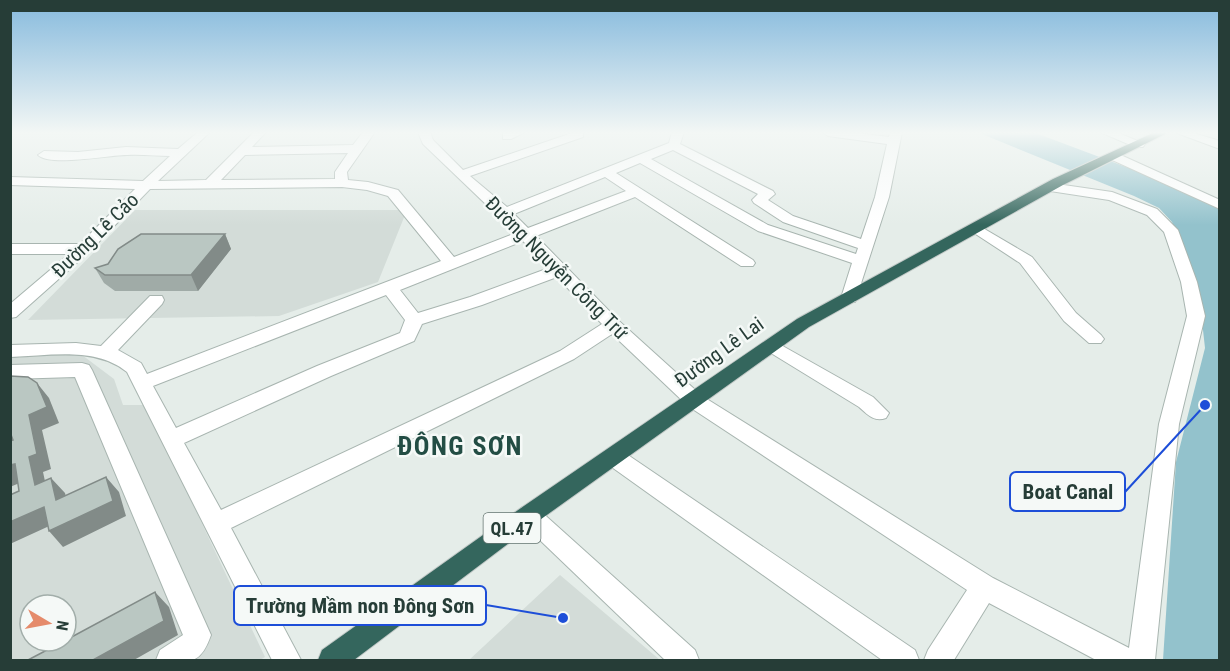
<svg xmlns="http://www.w3.org/2000/svg" width="1230" height="671" viewBox="0 0 1230 671" font-family="'Roboto Condensed',sans-serif">
<style>
.built{fill:#d3dcd8;fill-rule:evenodd}
.water{fill:#93c2cc}
.lines{fill:none;stroke-linecap:round;stroke-linejoin:round}
.minor-casing{stroke:#a8b5b0;stroke-width:2}
.highway-casing{stroke:#c2c9c7;stroke-width:2}
.minor{fill:#fff;fill-rule:evenodd}
.highway{fill:#34665d;fill-rule:evenodd}
.wall{fill:#a0aba7}
.shaded-wall{fill:#828b88}
.building{fill:#bac7c2;stroke:#828b88;stroke-width:1.5}
.labels{text-anchor:middle;dominant-baseline:central;stroke-width:5;stroke-linejoin:round;paint-order:stroke}
.shield{fill:#f5f9f7;stroke:#647571;stroke-width:1.5}
.shield-label{font-size:18px;font-weight:bold;fill:#263d37}
.street-label{font-size:20px;fill:#263d37;stroke:#f5f9f7}
.district-label{font-size:26px;font-weight:bold;letter-spacing:1.5px;fill:#234d44;stroke:#f5f9f7}
.leader{fill:none;stroke:#1d4ed8;stroke-width:2}
.callout-dot{fill:#1d4ed8;stroke:#f5f9f7;stroke-width:2}
.callout{fill:#f5f9f7;stroke:#1d4ed8;stroke-width:2}
.callout-label{font-size:21px;text-anchor:middle;font-weight:bold;fill:#263d37}
</style>
<rect width="100%" height="100%" fill="#e5ede9"/>
<!-- built -->
<path class="built" d="M135 210H407L378 282 279 316 28 320Z
M10 355H82L114 379 123 405H146L265 657 260 660H11ZM30 605H66V641H30Z
M560 575 660 660H469Z"/>
<!-- water -->
<path class="water" d="M977 132H1033L1166 182 1219 208V660H1163L1176 462 1205 348 1200 303 1189 261 1172 222 1159 208 1134 196Z"/>
<g class="lines">
<!-- minor casing -->
<g class="minor-casing">
<path id="minor" d="M198 132H210L158 181 206 180 254 132H266L252 147 353 145 363 132H375L347 172 348 180 368 182 398 190 454 257 516 233 423 144 418 132H430L433 140 463 170 575 132H583V137L470 176 507 207 669 143 672 132H684L680 144 773 191 775 194 768 200 793 216 861 239 875 197 887 144 828 136 822 132H849L889 137 890 132H902L889 197 855 302H843L841 298 852 263 758 231 640 163 616 173 753 260 755 263 753 266H741L635 197 536 236 619 321 702 396 993 578 1129 648 1159 424 1187 316 1181 282 1164 232 1147 215 1109 200 1050 191 1043 187 1050 183 1112 192 1157 209 1178 230 1197 282 1205 316 1179 424 1155 660H1096L989 603 954 660H924L928 650 967 590 688 406 612 334 574 359 231 528 301 660H272L127 372C95 346 49 356 10 357V345L76 343 101 346 150 296H162L164 300 162 304 118 350 141 363 147 374 441 261 388 196 367 190 342 187 150 189 89 252 16 317 10 318V304L69 254H10V244H80L135 189 10 185V177L143 181 170 156C156 156 141 154 127 155 108 155 51 167 38 155L44 151 78 152 126 147 178 149ZM673 150 758 194 752 200 754 203 783 222 858 248 856 254 768 225 651 159ZM348 153 335 172V179L221 180 245 155ZM605 177 626 191 528 228 514 214ZM523 241 549 268 470 297 418 313 400 290ZM557 277 602 324 560 351 221 510 184 443 331 376 414 341 422 324 482 305ZM386 295 405 320 400 333 317 366 176 428 153 386Z
M509 132H525L511 139H503V133Z
M1100 132H1116L1145 144 1143 147H1135Z
M1174 132H1190L1220 141V149Z
M1114 152 1220 200V209L1110 159 1108 156Z
M976 224 1032 257 1076 313 1101 335 1104 339 1101 343H1089L1064 321 1020 263 971 231 969 228 971 225Z
M772 340 873 397 889 413 886 418C874 422 868 415 859 407L766 350 763 346 766 342Z
M82 363 89 365 92 370 211 635C199 669 188 660 156 660L160 650 183 635 75 377 10 379V365Z
M614 448 622 451 915 650 919 660H882L606 463 603 457 606 451Z
M529 505 537 508 695 650 699 660H665L521 522 517 515 521 508Z"/>
</g>
<!-- highway casing -->
<g class="highway-casing">
<path id="highway" d="M1155 132H1169L1063 185 809 327 537 522 354 660H318L322 650 521 508 797 319 1053 179Z"/>
</g>
<!-- minor -->
<use href="#minor" class="minor"/>
<!-- highway -->
<use href="#highway" class="highway"/>
</g>
<!-- wall -->
<path class="wall" d="M225 234 231 249 198 291H115L104 283 95 268Z"/>
<!-- shaded-wall -->
<path class="shaded-wall" d="M225 234 231 249 198 291 191 275Z
M37 383 49 398 59 423 42 430 51 469 43 472 49 500 35 485 29 457V415Z
M15 464 29 479 10 487V465Z
M106 477 119 492 126 516 63 547 49 531Z
M51 478 65 493 70 515 56 500Z
M44 507 58 522 10 544V522Z
M155 592 169 607 178 635 134 660H93Z"/>
<!-- building -->
<path class="building" d="M141 234H225L191 275H105L95 268 108 264 118 249Z
M10 376 28 377 37 383 47 407 29 415 37 454 29 457 35 485 51 478 56 500 106 477 113 501 49 531 44 507 10 522V495L19 491 15 464 10 465V441L13 440 10 432Z
M155 592 164 621 93 660H28L64 641H66V640Z"/>
<!-- sky -->
<linearGradient id="sky" x2="0" y2="1"><stop stop-color="#86badd"/><stop offset="0.59" stop-color="#f3f7f5"/><stop offset="1" stop-color="#f3f7f5" stop-opacity="0"/></linearGradient>
<rect width="1230" height="225" fill="url(#sky)"/>
<g class="labels">
<!-- shield labels -->
<rect class="shield" x="483.5" y="513" width="57" height="30" rx="4.5"/>
<g class="shield-label">
<text x="512" y="528">QL.47</text>
</g>
<!-- street labels -->
<g class="street-label">
<text transform="translate(95 235) rotate(-44)">Đường Lê Cảo</text>
<text transform="translate(557 268) rotate(45)">Đường Nguyễn Công Trứ</text>
<text transform="translate(719 352) rotate(-36)">Đường Lê Lai</text>
</g>
<!-- district labels -->
<g class="district-label">
<text x="460" y="446">ĐÔNG SƠN</text>
</g>
</g>
<!-- callouts -->
<path class="leader" d="M1205 405L1125 492M563 618L486 605"/>
<g class="callout-dot">
<circle cx="1205" cy="405" r="6"/>
<circle cx="563" cy="618" r="6"/>
</g>
<g class="callout">
<rect x="1010" y="472" width="115" height="39" rx="6"/>
<rect x="234" y="586" width="252" height="39" rx="6"/>
</g>
<g class="callout-label">
<text x="1068" y="499">Boat Canal</text>
<text x="360" y="613">Trường Mầm non Đông Sơn</text>
</g>
<!-- border -->
<rect width="1230" height="671" fill="none" stroke="#263d37" stroke-width="24"/>
<!-- north arrow -->
<g transform="translate(48 623) rotate(100)"><circle r="28" fill="#f5f9f7" stroke="#a2aeaa" stroke-width="1.5"/>
<path d="M0-4.5L10 22L0 15L-10 22Z" fill="#e58b6b"/>
<text y="-9" font-size="16" font-weight="bold" text-anchor="middle" fill="#263d37">N</text>
</g>
</svg>
